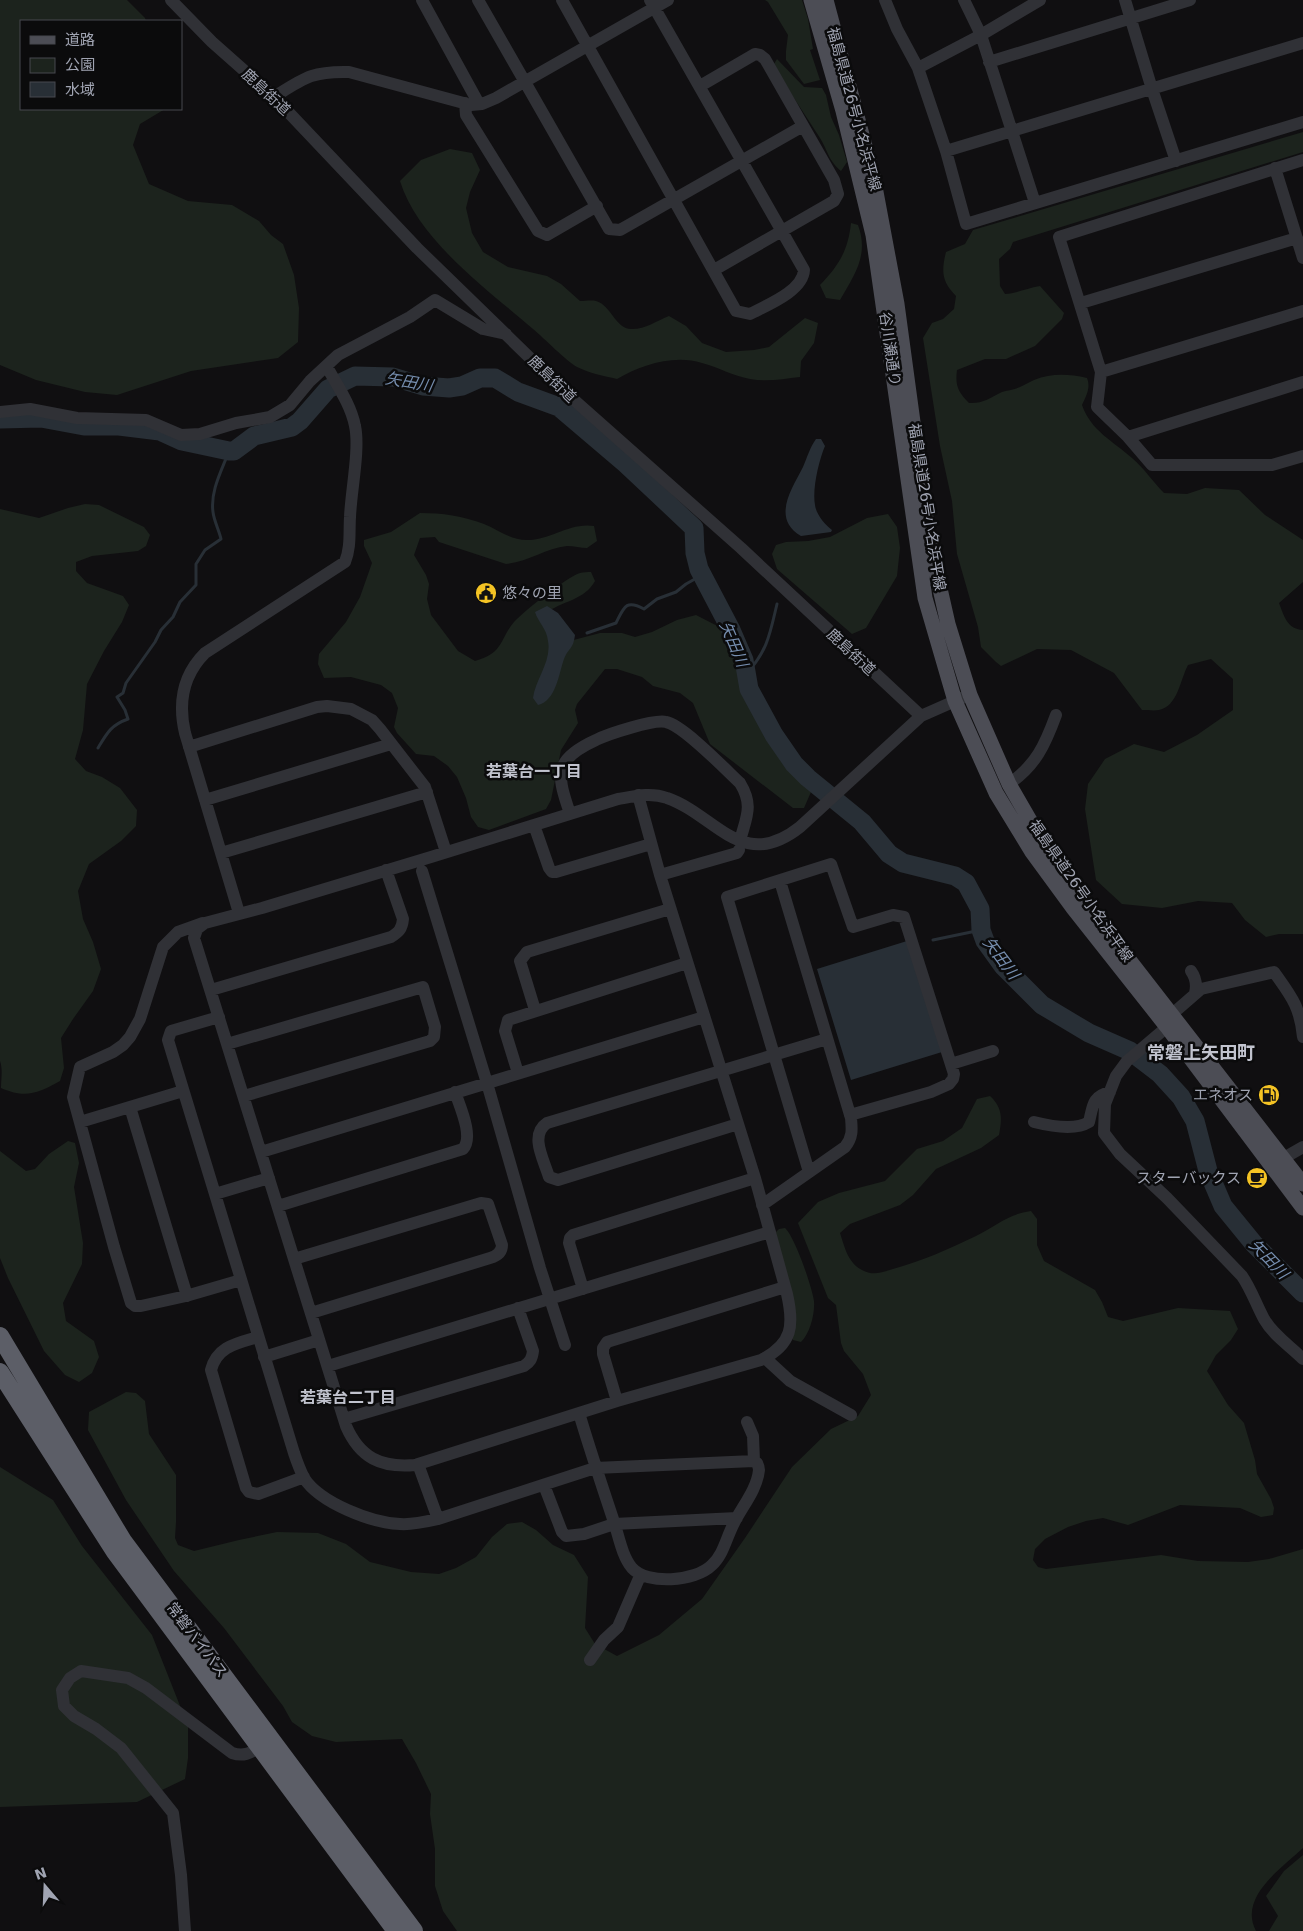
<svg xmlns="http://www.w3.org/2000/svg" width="1303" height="1931" viewBox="0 0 1303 1931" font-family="'DejaVu Sans','Noto Sans JP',sans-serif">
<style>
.green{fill:#1c231d}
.water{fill:#282f36}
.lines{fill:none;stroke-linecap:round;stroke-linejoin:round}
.stream{stroke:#282f36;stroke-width:3}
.river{stroke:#282f36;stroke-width:19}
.minor{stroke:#303136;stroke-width:12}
.major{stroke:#4c4d55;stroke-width:15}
.highway{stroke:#5c5e67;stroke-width:18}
.labels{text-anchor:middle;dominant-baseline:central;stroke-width:5;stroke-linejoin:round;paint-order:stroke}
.street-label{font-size:15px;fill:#a0a4b2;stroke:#0b0b0c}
.poi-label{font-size:15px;fill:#a0a4b2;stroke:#0b0b0c;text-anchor:end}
.water-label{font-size:16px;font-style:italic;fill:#768eaf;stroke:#0b0b0c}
.neighbourhood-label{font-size:16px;font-weight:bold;fill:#c1c3ce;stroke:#0b0b0c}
.quarter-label{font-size:18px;font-weight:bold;fill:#c1c3ce;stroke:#0b0b0c}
</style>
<rect width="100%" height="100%" fill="#100f11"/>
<!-- green -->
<path class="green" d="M0 0H127L145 18 146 21H21V109H165L140 124 133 145 149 184 188 201 232 205 259 221 271 235 283 244 294 275 299 308 298 342 278 358 191 371 117 395 85 392 36 380 0 365Z
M765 0H802L808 19 813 49 810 50 820 80 804 84 786 60V51L788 35 768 2Z
M777 59 804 87 822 88 826 95 831 117 839 135 847 162 841 171C828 160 828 151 820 138 804 113 788 90 774 64Z
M1303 132V152L1013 242 1010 249 999 259 1000 286 1005 294C1018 293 1027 288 1040 286L1064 313 1062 319 1035 346 1006 359H985L957 370C955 386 958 392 969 403 982 404 990 398 1002 392 1007 390 1014 390 1020 387 1025 385 1029 382 1034 380 1052 373 1068 374 1087 378 1091 388 1086 396 1082 405 1091 431 1113 441 1132 458 1144 468 1153 482 1164 493L1187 494 1205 488 1239 490 1265 515 1303 540V582L1279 603C1284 616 1287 629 1303 630V934H1279L1266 937 1245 920 1232 903 1198 901 1162 908 1122 904 1096 880 1085 809 1088 784 1105 759 1134 744 1164 752 1197 735 1233 710V679L1211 659 1188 665C1180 680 1178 706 1159 710 1154 711 1147 710 1142 710L1114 673 1071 650 1037 649 1001 666 996 662 981 647 978 627 957 554 952 501 940 446 923 338 932 323 943 319 954 309 956 296C942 282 941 272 946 252L965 244 973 230Z
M450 149 472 153 480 170 470 192 466 208 472 233 483 252 508 267 547 276 561 284 580 301C585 301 592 300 596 301 611 305 616 330 632 329 646 329 656 321 669 316L686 326 702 343 726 352 754 350 769 347 805 318 818 323 814 343 801 361 800 377C783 379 767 382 750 379 733 376 718 367 702 363 674 354 641 365 617 379 604 376 589 373 577 367 565 360 545 339 533 329 488 290 418 240 400 181L421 160Z
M851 223 858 225C869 255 855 274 840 300L826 298 820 285C839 265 848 251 851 223Z
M85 504 99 505 144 527 150 535 146 546 138 551 92 556 76 562V571L87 583 123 596 129 605 122 622 104 651 87 684 83 730 75 759 86 771 102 777 120 788 137 810 136 826 121 841 89 864 78 891 83 919 93 942 101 969 93 991 73 1019 61 1038 64 1068 60 1081C38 1093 26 1099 1 1088 1 1078 3 1070 0 1061V509L39 518 68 508Z
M420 513C442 513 463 516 484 524 499 530 510 540 527 540 551 540 570 522 594 526L597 541 587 548C581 548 574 546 567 546 546 548 528 562 506 564L439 542 435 537 420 538 414 555 426 575 429 584 427 599 431 615 458 651 475 661C504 653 499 640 514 622 524 611 567 577 580 573 583 572 588 572 591 572L595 581C585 600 562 601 546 613L566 642 600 633H622L635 637 652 632 677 620 696 615 733 634 742 644 770 723 794 758 811 792 804 808H793L710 744 693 703 680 693 653 686 642 677 617 669H605L577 704 575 710 578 723 561 750 551 800 546 809 489 830 478 827 471 817 466 798 457 777 448 766 434 756 416 754 397 733 394 727 398 708 392 693 381 685 351 677 324 678 318 664 319 654 346 622 360 597 372 563 364 546V540L391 532Z
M888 514 897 527 900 548 897 576 866 628 852 634 777 569 772 554 776 545 786 542 808 541 830 537 867 518Z
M990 1096C1003 1108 1002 1119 999 1135L981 1148 936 1169 913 1195 900 1205 850 1224 840 1233C845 1248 848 1264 864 1271 874 1276 883 1272 893 1269 922 1261 949 1249 976 1236 996 1226 1008 1214 1031 1211L1037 1219V1245L1044 1261 1095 1290 1102 1302 1108 1317 1123 1321 1178 1308 1230 1311 1238 1329 1231 1340 1216 1355 1207 1371 1228 1405 1244 1423 1255 1460 1257 1474 1271 1499 1274 1508 1273 1515 1261 1517 1240 1508 1180 1505 1128 1525 1103 1518 1086 1521 1068 1527 1045 1539 1035 1549 1033 1560 1038 1567 1046 1569 1161 1555 1198 1561 1248 1562 1269 1559 1303 1549V1848C1282 1868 1238 1897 1256 1931H457L443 1911 435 1886V1849L430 1814 431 1794 416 1763 402 1739 336 1742 312 1736 292 1722 283 1706 224 1628 174 1571 126 1500 88 1430 89 1412 126 1392 136 1393 145 1401 149 1434 176 1475V1522L175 1538 178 1545 194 1551 239 1540 277 1532 318 1533 346 1544 370 1562 411 1572 439 1574 456 1568 476 1557 492 1537 507 1524 522 1522 536 1530 553 1545 574 1555 588 1577 585 1628 595 1644 617 1656 659 1635 702 1599 745 1538 792 1467 831 1429 858 1416 871 1395 863 1374 844 1351 841 1343 836 1305 828 1298 798 1223 818 1202 839 1193 885 1181 917 1149 943 1141 962 1128 977 1099Z
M68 1141 75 1143 79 1163 74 1187 83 1243 82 1264 63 1303 66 1321 94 1341 99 1357 92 1373 79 1382 65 1375 44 1351 8 1278 0 1258V1151L26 1171 35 1169 49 1154Z
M785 1228C795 1237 812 1287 814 1301 815 1314 810 1333 801 1342L793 1340 791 1334 776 1232 779 1229Z
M0 1467 53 1500 82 1546 152 1635 188 1726V1758L185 1779 137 1802 0 1807Z
M1303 1855V1931H1269L1278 1916 1266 1896 1284 1871Z"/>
<!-- water -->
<path class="water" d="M816 439H821L825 446C819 460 812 489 815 505 816 514 825 525 832 530L831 532 801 536C771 518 792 489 803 467 807 458 810 447 816 439Z
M547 606 558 613 575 635C573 650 569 647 564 659 559 673 556 701 538 705L533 698C535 680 552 661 548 641 547 629 538 622 535 612Z
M907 941 942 1052 851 1080 817 969Z"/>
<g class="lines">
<!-- stream -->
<path class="stream" d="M587 633 616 623C624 607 626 599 644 609L657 599 676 592 686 584 702 575
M747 673C768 650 770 633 777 604
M98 748C107 733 111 725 128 719L125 710 117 697 123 693 126 683 155 642 161 630 173 617 180 602 196 585V564L205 550 221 539C219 530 214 521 213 512 210 491 222 470 229 451
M933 940 981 930"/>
<!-- river -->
<path class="river" d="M0 419 41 418 84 426H119L160 431 182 441 229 451H234L254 436 292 427 300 421 328 389 355 376 393 377 423 386 449 388 462 386 480 378H495L518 392 559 407 626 464 694 528 695 553 699 569 731 630 744 660 749 689 774 735 794 764 808 778 862 822 889 854 903 863 955 876 966 883 980 909 981 930 985 941 1003 966 1042 1005 1089 1033 1130 1051 1160 1074 1181 1097 1195 1121 1208 1171 1223 1206 1254 1244 1303 1293"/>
<!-- minor -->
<path class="minor" d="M171 0 212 42 274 97 417 248 565 392 741 548 921 716 964 697
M422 0 479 104
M478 0 609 229 620 230 803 126
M562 0 736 311 750 314C767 305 803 291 804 270L650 0
M885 0 897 29 918 68 946 151 966 224 1303 122
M964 0 981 35 1035 203
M1125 0 1152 89 1176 161
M989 62 1190 0
M918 68 981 35 1040 0
M700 86 755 54 760 55 765 59 834 180 838 194 834 201 714 270
M274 97C304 78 312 71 349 72L471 105 482 104 496 98 668 0
M465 103 466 115 538 231 547 235 597 206
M946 151 1303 43
M1303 160 1059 237 1101 372 1097 407 1128 437 1152 465H1272L1303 456
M1275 168 1303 258
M1081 303 1297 238
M1101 372 1303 311
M0 412 30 409 77 418 146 420 181 435 200 434 236 423 270 417 290 405 310 381 338 355 410 317 435 300 483 329 506 334
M1128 437 1303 382
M189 747 317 707 327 706 351 709 372 720 380 729 425 787 446 852
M1009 784C1036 765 1045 745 1056 715
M638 795 660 875 755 1178 787 1294C794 1325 793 1344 761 1360L617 1401 415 1465C381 1468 360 1458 346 1426L194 938 197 929 205 923 262 908 431 857 618 799C635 796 651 792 667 798 716 815 742 873 800 827L921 716
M205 800 391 744
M570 814C566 800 557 780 563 766 568 754 585 745 596 740 608 734 654 719 666 722 683 725 726 770 740 783 754 806 746 817 740 841
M534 825 549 868 552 872H556L651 844
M221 853 427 792
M422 871 487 1083 540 1268 565 1345
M660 875 737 853 739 850
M239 913 185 733C178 703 183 675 205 653L345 562C351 547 349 533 350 517 351 491 360 449 355 426 351 405 337 385 327 367
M203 923 178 932 163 947 140 1019 130 1037 123 1045 113 1052 80 1067 73 1097 114 1247 131 1303 135 1306H141L186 1296 241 1280
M1191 971C1196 978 1197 985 1195 993
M211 990 391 937C399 932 402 929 403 919L386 870
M1178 1009 1201 989 1274 972C1291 996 1300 1006 1303 1037
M535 1010 520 961 527 952 670 909
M219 1017 171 1031 168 1040 294 1453C297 1462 300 1470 304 1478 320 1503 372 1523 400 1524 413 1525 425 1522 438 1519L595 1468 754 1461 757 1463C758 1465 759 1468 759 1470 757 1490 741 1508 733 1525 726 1539 723 1555 712 1565 695 1582 647 1585 632 1568 622 1556 619 1537 614 1522 602 1486 590 1450 579 1413
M1167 1027 1127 1061 1116 1076 1105 1104 1104 1133 1120 1154 1167 1198 1242 1276C1251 1289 1256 1304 1264 1319 1273 1335 1290 1346 1303 1359
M227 1044 423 987 435 1027 434 1037 430 1041 244 1096
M951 1064 993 1051
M518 1073 505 1031 508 1020 687 963
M130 1107 187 1296
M80 1122 183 1091
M1034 1122C1050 1126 1075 1131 1089 1122 1093 1106 1092 1096 1110 1092
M738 1124 558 1180 549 1177C544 1160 529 1135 547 1123L827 1039
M261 1152 704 1017
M1275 1163 1303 1147
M809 1172 727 897 831 864 853 927 893 915 904 917 954 1074 953 1079 949 1084 931 1092 850 1115
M215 1194 269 1178
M762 1205 845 1147C853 1137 852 1129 851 1118L780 881
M278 1206 463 1149C474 1137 460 1107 455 1092
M294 1259 481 1203 488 1204 502 1245C502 1252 497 1256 490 1258L311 1313
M583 1289 569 1243 570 1238 573 1235 755 1178
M258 1337C238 1343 217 1346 211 1370L246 1488 249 1492 258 1494 304 1477
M264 1357 319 1340
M765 1358 790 1381 851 1415
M328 1366 770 1232
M617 1401 603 1354V1348L607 1342 785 1287
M344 1419 524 1366C530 1362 532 1359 533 1351L518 1308
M747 1422 753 1436 754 1461
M418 1464 438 1519
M544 1485 562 1532 566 1536 584 1534 614 1524 737 1518
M590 1660 604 1640 618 1627 640 1576
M185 1931 181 1875 173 1813 121 1748 96 1729 74 1716 64 1706 62 1690 70 1678 81 1671 128 1678 146 1688 232 1753C244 1757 250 1753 260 1747"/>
<!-- major -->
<path class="major" d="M811 0 843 111 873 235 925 598 955 701 996 793 1032 852 1073 908 1167 1027 1303 1208
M826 0 873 176 897 304 929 540 948 624 970 695 1009 784 1043 843 1082 899 1303 1184"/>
<!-- highway -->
<path class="highway" d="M0 1336 123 1541 414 1931
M0 1372 115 1552 396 1931"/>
</g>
<!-- icons -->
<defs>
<g id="civic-disc" transform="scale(1.125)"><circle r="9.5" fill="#f4c324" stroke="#0b0b0c"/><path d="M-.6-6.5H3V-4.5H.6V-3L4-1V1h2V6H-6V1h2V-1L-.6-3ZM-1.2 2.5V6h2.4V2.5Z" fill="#111"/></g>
<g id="fuel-disc" transform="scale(1.125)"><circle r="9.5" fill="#f4c324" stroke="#0b0b0c"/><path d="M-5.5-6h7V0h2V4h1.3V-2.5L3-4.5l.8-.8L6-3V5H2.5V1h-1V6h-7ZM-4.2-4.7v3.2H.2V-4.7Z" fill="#111"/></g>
<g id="cafe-disc" transform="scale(1.125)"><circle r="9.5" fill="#f4c324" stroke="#0b0b0c"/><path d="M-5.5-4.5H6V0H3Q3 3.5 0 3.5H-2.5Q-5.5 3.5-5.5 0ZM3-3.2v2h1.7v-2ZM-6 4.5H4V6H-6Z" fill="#111"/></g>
</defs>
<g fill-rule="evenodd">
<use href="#civic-disc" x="486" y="593"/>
<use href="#fuel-disc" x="1269" y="1095"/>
<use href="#cafe-disc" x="1257" y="1178"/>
</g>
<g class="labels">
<!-- street labels -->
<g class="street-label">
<text transform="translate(266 92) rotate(43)">鹿島街道</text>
<text transform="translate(854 109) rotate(75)">福島県道26号小名浜平線</text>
<text transform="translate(890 349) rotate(82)">谷川瀬通り</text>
<text transform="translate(552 379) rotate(44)">鹿島街道</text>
<text transform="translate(927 507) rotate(81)">福島県道26号小名浜平線</text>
<text transform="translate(851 652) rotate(43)">鹿島街道</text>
<text transform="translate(1081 891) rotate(55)">福島県道26号小名浜平線</text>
<text transform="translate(197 1640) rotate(53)">常磐バイパス</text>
</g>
<!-- poi labels -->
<g class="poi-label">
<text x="502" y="593" text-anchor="start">悠々の里</text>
<text x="1253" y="1095">エネオス</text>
<text x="1241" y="1178">スターバックス</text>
</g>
<!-- water labels -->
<g class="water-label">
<text transform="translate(409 382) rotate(10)">矢田川</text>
<text transform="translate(734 644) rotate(67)">矢田川</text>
<text transform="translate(1001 958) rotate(53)">矢田川</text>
<text transform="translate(1269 1259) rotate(46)">矢田川</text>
</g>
<!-- neighbourhood labels -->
<g class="neighbourhood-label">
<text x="534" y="771">若葉台一丁目</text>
<text x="348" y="1397">若葉台二丁目</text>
</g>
<!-- quarter labels -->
<g class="quarter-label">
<text x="1201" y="1052">常磐上矢田町</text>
</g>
</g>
<!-- legend -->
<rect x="20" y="20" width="162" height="90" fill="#0b0b0c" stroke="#47484e"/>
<rect x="30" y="36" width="25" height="8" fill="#4c4d55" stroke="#47484e"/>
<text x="65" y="45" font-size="15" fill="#a0a4b2">道路</text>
<rect x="30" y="58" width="25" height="15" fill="#1c231d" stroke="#47484e"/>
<text x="65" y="70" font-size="15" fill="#a0a4b2">公園</text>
<rect x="30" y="82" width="25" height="15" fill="#282f36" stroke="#47484e"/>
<text x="65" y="95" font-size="15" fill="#a0a4b2">水域</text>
<!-- north arrow -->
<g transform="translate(45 1886) rotate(341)" stroke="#0b0b0c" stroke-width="4" paint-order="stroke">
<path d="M0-4L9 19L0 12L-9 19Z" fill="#a0a4b2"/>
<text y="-8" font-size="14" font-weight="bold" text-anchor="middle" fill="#a0a4b2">N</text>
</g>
</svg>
